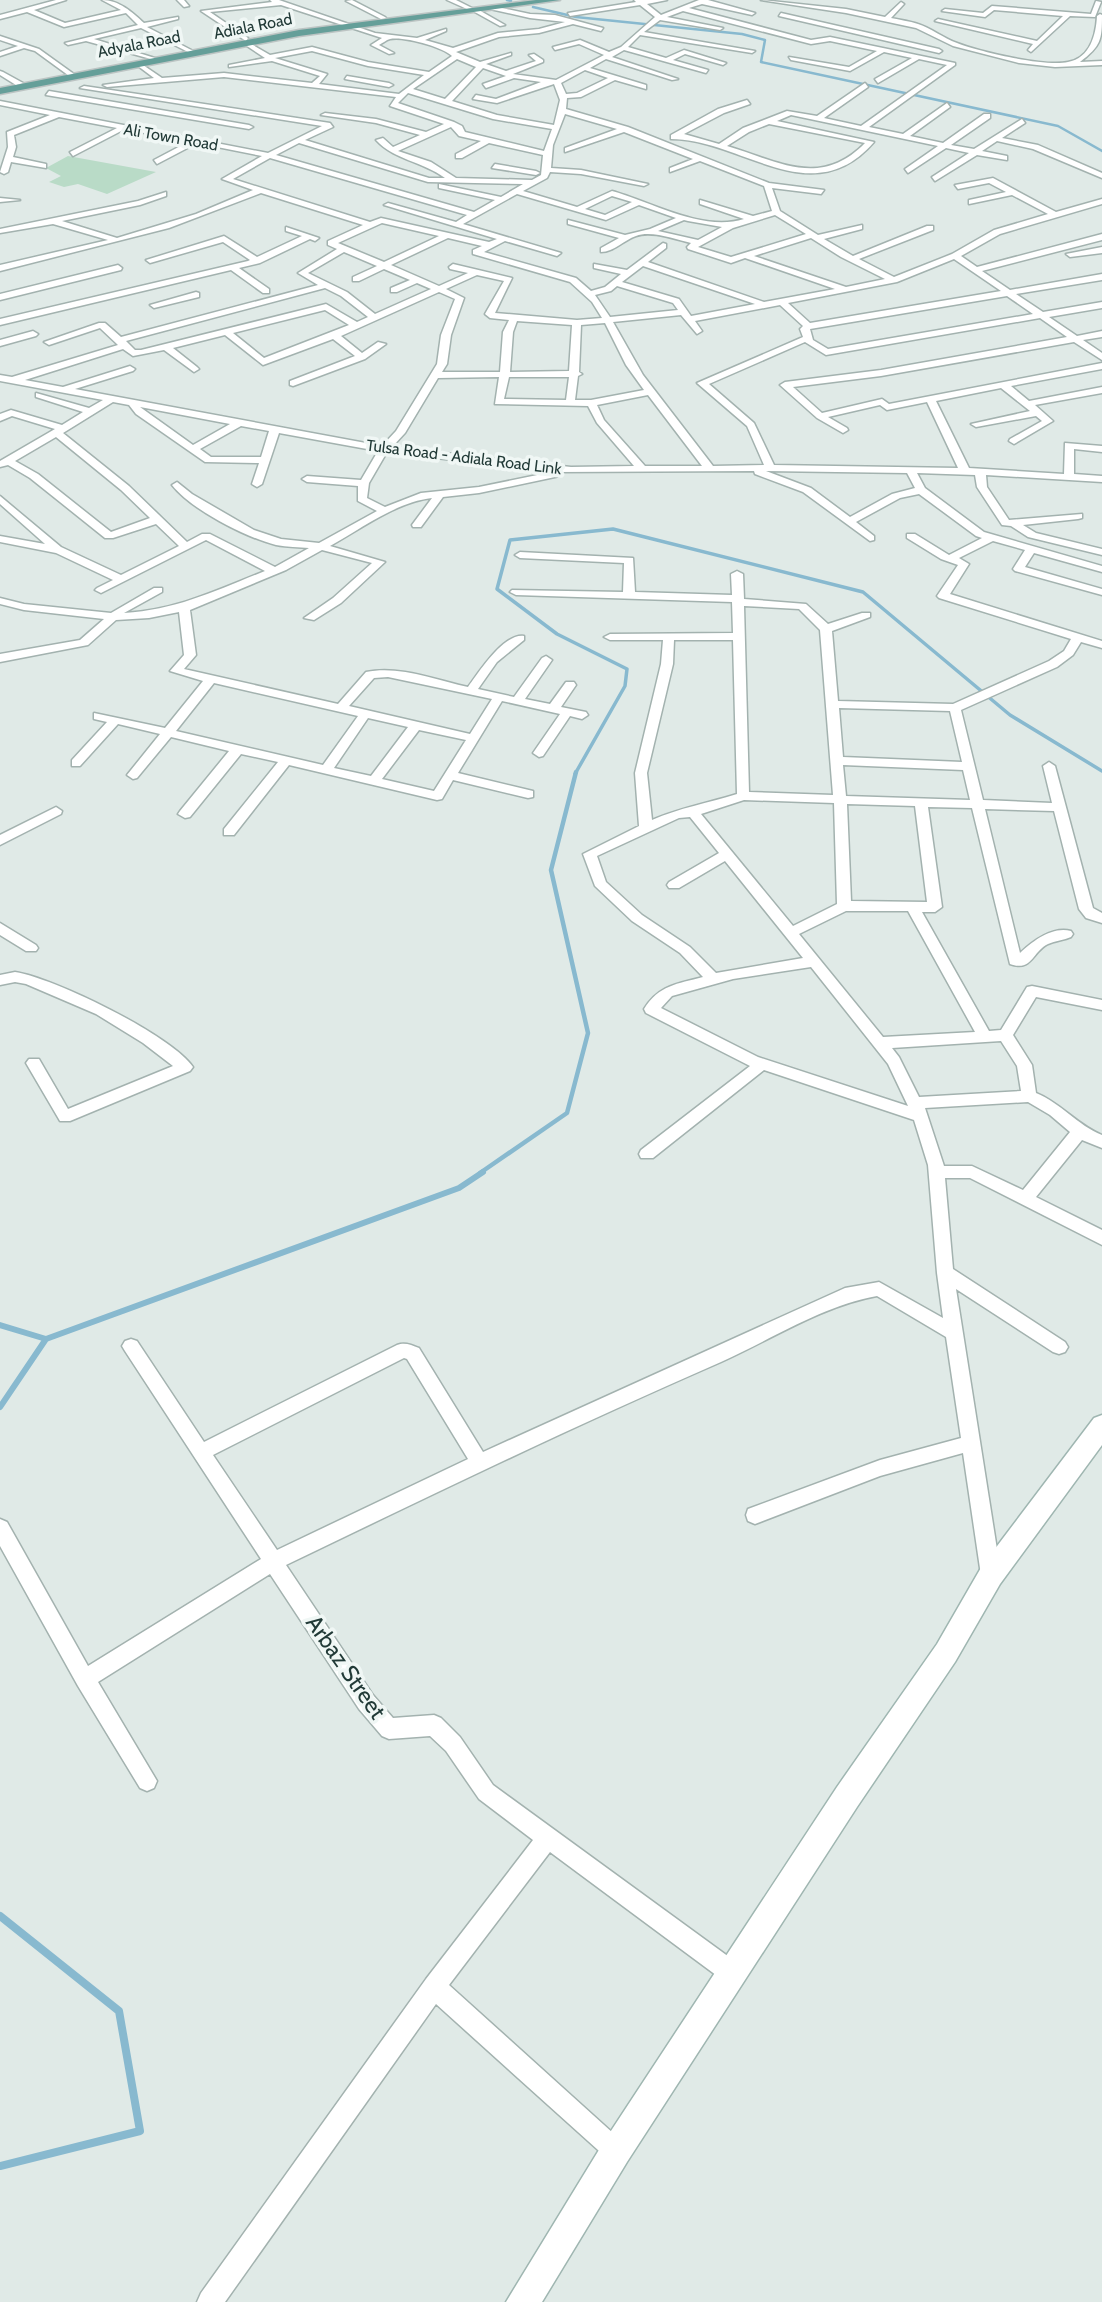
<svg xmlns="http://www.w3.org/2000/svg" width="1102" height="2302" viewBox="0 0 1102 2302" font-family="Cabin,sans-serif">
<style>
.green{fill:#b9dbc7}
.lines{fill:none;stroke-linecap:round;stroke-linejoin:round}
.stream-far4{stroke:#88b9cf;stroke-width:2.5}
.stream-far3{stroke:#88b9cf;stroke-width:3.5}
.stream-far2{stroke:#88b9cf;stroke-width:4.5}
.stream-far1{stroke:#88b9cf;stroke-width:6}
.stream{stroke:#88b9cf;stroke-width:8}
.minor-casing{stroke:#a3b2af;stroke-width:3}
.secondary-casing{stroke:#9fb6b1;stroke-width:3}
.primary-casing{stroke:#bcc4c3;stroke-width:3}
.minor{fill:#fff;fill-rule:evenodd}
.secondary{fill:#fff;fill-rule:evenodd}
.primary{fill:#659f99;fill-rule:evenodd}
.labels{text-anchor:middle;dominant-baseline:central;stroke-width:7;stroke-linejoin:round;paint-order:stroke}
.far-street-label{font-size:16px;fill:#213a37;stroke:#f0f7f5}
.near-street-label{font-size:23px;fill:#213a37;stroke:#f0f7f5}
</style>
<rect width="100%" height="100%" fill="#e0eae7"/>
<!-- green -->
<path class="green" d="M68 156 156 172 107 194 78 184 64 187 49 182 61 176 46 168Z"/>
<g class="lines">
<!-- stream-far4 -->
<path class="stream-far4" d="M507 0 511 1
M533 7 576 17 742 34 765 40 761 62 1058 126 1102 151"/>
<!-- stream-far3 -->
<path class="stream-far3" d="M575 774 625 686 627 669 557 634 497 589 510 540 613 529 863 592 1010 715 1102 771"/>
<!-- stream-far2 -->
<path class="stream-far2" d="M480 1173 567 1113 588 1033 551 870 576 772"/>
<!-- stream-far1 -->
<path class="stream-far1" d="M0 1325 46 1339
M0 1407 46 1339 459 1188 483 1172"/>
<!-- stream -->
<path class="stream" d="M0 1916 119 2011 140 2131 0 2166"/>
<!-- minor casing -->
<g class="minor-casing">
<path id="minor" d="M56 0H66L34 10 65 23 121 10 102 0C119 0 132 12 144 23L178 17V19L147 27 197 53 192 54 141 28 94 39 158 59V61L86 41 68 45 65 43 138 25 126 13 64 27 27 12 0 19V15Z
M177 0H184L189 6 184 7Z
M270 0H279L375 33 417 38 446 29V31L425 40 453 48 498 33 539 29 565 22 530 18 490 9 492 6 530 14 555 15 603 28 601 31 573 24 539 33 499 37 456 52 480 62 511 53V55L486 64 506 71 536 61 529 55 534 54 543 60V62L513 74 556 80 604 55 579 44 555 50 553 47 580 40 609 52 621 47 655 17 640 5 570 16 568 13 636 2 634 0H667L647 4 661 15 699 0H708L755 13 752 15 702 4 689 8 811 40 830 37 955 63V65L869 127 903 134 947 103 950 107 910 136 943 143 984 114H990V118L951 145 974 149 1022 119 1025 123 1002 138 1038 145 1102 173V178L1033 149 997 141 982 151 1007 156V160L977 155 935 181 932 177 969 153 946 148 908 173 905 169 938 146 791 115 777 121 874 142C812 214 742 139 671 139V135L718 109 747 100 750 104 724 113 684 134 719 144 743 128 787 111 817 116 865 83 868 87 824 118 861 126 947 65 919 59 878 83 875 79 912 58 884 52 850 71 791 60 789 57 849 67 877 51 830 41 811 44 683 11 667 17 723 28 720 30 660 20 644 32 755 51 752 53 640 35 628 47 666 58 684 50 726 63 723 65 685 54 673 60 708 70 706 73 624 50 612 57 678 79 672 80 606 59 590 68 646 85V89L615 80 581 97 567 98 566 109 628 127 769 183 824 190 821 194 772 188 780 211 818 235 862 225V229L824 239 853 256 927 226H933V230L859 259 894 277 952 254 994 230 1048 214 1012 195 969 204V200L1006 192 989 183 958 189 955 185 993 178 1056 212 1102 199V204L1000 234 961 256 977 267 1102 234V240L982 271 1010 290 1102 274V280L1016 294 1043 312 1102 302V308L1049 317 1077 336 1102 331V337L1083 340 1102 353V360L1074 342 881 376 793 387 822 413 882 399 889 404 1102 363V369L1011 386 1029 401 1102 387V393L1035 405 1053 421 1014 444 1009 441 1010 439 1042 421 1036 416 976 427 971 424 1030 411 1001 388 936 401 969 468 1064 474 1065 443 1102 446V452L1074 449V474L1102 476V482L986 475 987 487 1009 520 1082 514V518L1078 519 1023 525 1036 533 1102 549V555L1028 537 1011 526 1002 525 977 487 975 475 917 473 925 488 984 532 1102 566V572L1034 553 1025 567 1102 589V595L1015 571 1013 569 1025 550 993 541 959 558 969 564 950 594 1102 641V648L1081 642 1073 655 1057 667 961 710 983 800 1052 803 1043 766 1049 762 1055 766 1093 908 1102 913V923L1086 918 1079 909 1054 811 985 809 1020 953C1033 941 1052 926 1071 931L1073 934 1071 937C1064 940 1055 941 1048 944 1032 952 1032 972 1010 964L972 808 928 807 942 907 935 912H922L989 1031 1001 1030 1027 987 1032 986 1102 1000V1010L1036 997 1013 1035 1032 1065 1036 1093C1061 1103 1077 1125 1102 1135V1148L1082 1140 1036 1197 1102 1230V1245L970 1178H945L953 1269 1065 1342 1068 1347 1065 1352 1059 1354 1053 1352 956 1289 1001 1575 998 1581 991 1584 984 1581 981 1575 963 1453 880 1476 755 1524 748 1521 746 1515 748 1509 880 1460 961 1438 946 1337 877 1296C822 1306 772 1339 721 1362 574 1426 431 1495 286 1565L373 1695 393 1718 434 1715 441 1718 460 1737 493 1785 740 1965 743 1973 740 1981 732 1984 724 1981 550 1852 449 1985 624 2143 628 2151 624 2159 616 2163 608 2159 436 2004 225 2302H197L201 2293 426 1979 533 1840 479 1799 446 1751 430 1736 389 1739 382 1736 359 1709 270 1574 98 1682 157 1781 154 1788 147 1791 140 1788 78 1686 0 1546V1519L7 1522 88 1666 261 1559 125 1351 122 1346 125 1341 131 1339 137 1341 204 1442 397 1345C405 1342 411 1345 419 1348L483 1452 845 1288 879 1282 943 1318 937 1273 928 1165 914 1120 764 1070 653 1158H641L639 1154 641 1150 750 1066 646 1013 644 1009C659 985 677 984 703 977L680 953 632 921 595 886 583 854 639 826 635 773 661 664 663 640H610L604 637 610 634 733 633 732 602 516 595 510 592 512 590 623 592 624 563 520 558 515 555 520 552 633 558 635 592 732 595 731 574 737 571 743 574 744 599 806 604 828 624 862 613H870V617L832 631 838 701 953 704 1049 661 1064 651 1071 639 939 598 937 596 958 565 941 559 907 538V534H915L949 555 982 538 976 536 919 494 900 498 856 522 874 536V540L870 541 803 492 755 474 754 471 559 472V476L555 477 479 493 443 497 421 527H413L412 525 432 498C396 502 361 529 330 546L385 562 341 603 314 620 304 618 333 598 372 563 322 550 286 570 190 610 196 655 184 669 338 704 366 672C399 665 436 680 468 687 479 672 504 633 524 636V640L497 662 478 689 514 697 542 658 546 656 552 660 525 699 550 704 566 682H574L576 685 561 707 586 712 588 715 582 719 570 716 543 756 539 757 533 753 560 714 502 701 458 773 533 791V797L528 798 453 780 442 799 437 800 289 765 234 835H224V829L278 762 241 754 190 817 185 818 178 814 180 811 229 751 171 737 137 778 133 779 127 775 160 734 118 724 80 766H72V760L107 722 94 719V713L165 728 203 681 170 671 184 655 179 612 149 618 116 620 88 645 0 662V654L80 640 104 619 24 610 0 604V598L24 604 111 613 154 588H162V592L124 613C177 610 217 590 265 571L206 540 101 593 95 590 97 588 113 580 56 553 0 542V536L45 544 0 504V496L61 547 121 575 179 546 156 524 113 538H105L30 478 8 465 0 467V461L55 429 12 416 0 421V414L11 410 62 425 83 412 36 397V393L89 408 103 400 0 381V375L12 377 118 345 100 328 49 345 44 342 99 323H105L121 337 318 285 298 273 337 249 328 245V241L363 225 261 193 169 228 0 271V265L108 240 53 224 0 233V229L138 201 166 192V196L140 205 62 221 117 238 196 214 253 190 222 179 262 156 197 143 157 164 154 160 188 142 125 129 73 156 70 152 117 128 59 117 14 135 16 147 13 157 46 164V168L11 162 8 172 4 174 0 172 8 147 7 132 50 115 0 105V101L268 153 322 126 80 88 84 86 330 123 333 127 305 140 429 178H445C422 161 394 160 376 140L383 138 393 147 420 135 376 123 321 115 325 113 376 119 426 132 444 124 390 106 396 97 224 77 107 87 103 85 154 78 138 66 140 63 162 78 224 73 312 83 320 76 272 61 229 67V65L265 58 244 44 246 41 201 11 272 2ZM281 5 382 38 371 45 389 54 394 53 379 45C383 43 386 40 390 39 403 36 443 47 452 56L429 72 368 62 312 47 270 55 246 41 248 38 210 12ZM312 51 368 66 424 75 399 94 319 84 327 74 275 58ZM457 59 476 67 445 99 413 89ZM483 68 506 76 483 84 486 88 514 78 541 82 496 99 476 95 473 99 497 103 554 84 560 100 554 125 497 115 452 101ZM585 70 608 78 577 93 566 94 561 83ZM408 93 493 119 552 129 544 151 465 132 462 126 454 122 398 103ZM565 114 617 129 565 148V152L624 132 693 159 670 168V172L700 161 764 186 772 211 753 216 700 200V204L744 219C702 232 652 202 612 191L577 207 523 191 547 178 550 172 581 174 644 186 648 184 581 170 551 168 553 145ZM769 124 865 143C820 189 778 161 727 146L749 132ZM451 127 459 136 481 141 456 154V158H462L489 143 543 155 541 175 532 180 456 178 431 162 398 151ZM299 143 428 182 523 184 501 197 439 184V188L495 200 474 212 276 155ZM270 158 467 215 456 222 388 203 384 205 497 239 489 242 381 218 370 222 233 179ZM517 194 606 220 639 205 676 218 650 229 625 235 568 220V224L619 238 601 248V252C614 252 624 240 636 236 652 230 676 240 691 243L687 247 688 249 731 263 745 258 835 289 764 302 648 262 666 248V244L663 243 627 270 594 264V268L621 274 605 287 591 291 576 278 484 252 505 241 557 256 561 253 463 224ZM612 196 632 202 605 215 585 209ZM775 215 806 234 731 257 698 247 733 228ZM684 220 688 221 722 227 698 240 658 231ZM382 223 439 236 384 262 338 243ZM448 238 482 246 473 250V254L570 282 592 302 602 318 577 320 495 313 512 278 453 264 449 267 450 269 468 273 439 286 391 265ZM811 238 841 257 885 279 846 287 754 256ZM344 252 377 266 353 277V281H359L384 269 410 280 391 288V292H397L417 283 431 289 375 314 347 292 308 273ZM954 259 1001 291 810 323 788 303 897 282ZM643 266 755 304 691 316 679 299 622 282ZM477 275 504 281 485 314 490 318 509 320 503 332 500 372H442L447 364 451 335 464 298 446 289ZM617 286 673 303 678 310 610 317 595 295 611 291ZM325 288 341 296 368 317 357 322 326 304 141 350H135L126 341ZM439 292 455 299 441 335 437 364 396 431 382 446 75 389 133 371 135 369 130 366 63 387 25 380 123 349 133 356 164 350 194 372 199 369 197 367 173 348 225 335 263 365 333 339 355 356 290 381V385L293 386 365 359 386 344 378 342 362 353 341 336ZM1007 296 1033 314 828 349 813 340 810 329ZM780 305 803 326 800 329 803 337 697 383 747 426 764 465 713 466 643 375 613 322 681 315 697 334 702 331 695 321ZM325 310 349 325 264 358 233 333ZM1040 318 1067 337 881 370 785 382 780 385 817 418 843 433 848 430 847 428 828 417 880 405 887 410 927 402 958 468 774 465 754 423 709 384 805 342 826 355ZM517 321 572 325 569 371 510 372 513 332ZM605 323 626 365 644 390 591 400H575L578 376 582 374 579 372 581 325ZM499 377 495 404 588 406 597 423 634 466 571 467 392 447 405 433 438 378ZM509 377H569L566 400 504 399ZM648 395 702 466H645L604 420 597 405ZM113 402 129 405 136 414 205 462 259 463 252 484 257 487 262 484 279 433 378 451 361 480 307 476 302 479 307 482 358 486V501L377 511 319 543 281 539 254 530 192 494 177 482 172 485C192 510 245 537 276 545 287 547 299 547 309 548L275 567 210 534H202L187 542 129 486 63 433ZM140 407 230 424 193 445ZM241 426 269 431 261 457H211L200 449ZM56 437 121 490 150 518 111 532 38 474 15 461ZM387 452 552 472 479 487 421 493 385 507 367 498 369 483ZM766 471 907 473 915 488 892 494 850 517 811 488ZM744 606 799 609 820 630 833 795 749 792ZM674 640H733L737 794C708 803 679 808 652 820L647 773 673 664ZM388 677 492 699 470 734 349 706 374 678ZM214 683 358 716 323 765 176 731ZM839 708 950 711 962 762 843 757ZM368 718 408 727 371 776 334 768ZM419 730 466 740 434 791 382 779ZM843 765 963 770 970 800 846 796ZM744 800 834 803 837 904 793 926 701 814ZM847 804 915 806 927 902 851 901ZM690 817 719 853 669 882 667 885 669 888H679L725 861 803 958 716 973 690 947 642 915 606 882 597 856 679 818ZM846 911H908L975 1032 883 1037 799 934ZM811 967 888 1064 908 1106 758 1057 661 1008 672 996 733 979ZM1001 1041 1017 1066 1021 1091 919 1097 899 1057 892 1048ZM1028 1102 1050 1115 1070 1132 1023 1190 972 1166H944L925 1108ZM404 1358 407 1359 468 1459 277 1550 213 1455Z
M352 0 385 17 386 18 381 19 346 1Z
M447 0H456L472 8 467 9Z
M761 0 846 9 885 17 901 2 904 4 891 18C900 20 909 21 918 24 931 28 943 38 957 43 980 52 1045 67 1068 62 1090 58 1096 35 1097 16L1100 14 1102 15C1102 40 1101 46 1080 62L1102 61V65L1055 67 1019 63 953 46 916 28 846 13Z
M1096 1 1101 2 1095 17 1070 16 1031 52 1028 50 1033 44 935 21 938 19 1037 41 1063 16 994 10 985 17 942 11 945 9 983 13 992 6 1091 14Z
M473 9H477L505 25 500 26 473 11Z
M781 13 939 49 942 51 939 53 779 16Z
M0 36 39 49 78 77 72 78 35 51 24 48 0 56V52L18 46 0 40Z
M0 71 3 72 23 83 16 85 0 75Z
M347 76 389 83 393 85 389 87 345 79Z
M49 91 249 125 253 127 249 129 46 95Z
M495 164 536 171 540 173 536 175 492 168Z
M0 198 20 200 0 202Z
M286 227 319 238 315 241 310 239 260 263 239 268 269 289V293H263L231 270 0 325V319L248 261 250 260 223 242 150 263 146 260 224 236 257 257 302 236 286 231Z
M1102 247V253L1070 257 1066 254Z
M118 265 122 268 121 270 0 300V294Z
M196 292 199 293V297L154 308 150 305Z
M33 331 38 334 36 336 0 346V340Z
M56 807 62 811 61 814 0 845V835Z
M0 923 36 945 38 948 36 951H26L0 935Z
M15 972C54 978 171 1035 193 1067L190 1071 70 1121H60L26 1063 29 1059H39L68 1109 173 1066 143 1043 96 1014 26 984 15 982 0 985V975Z"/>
</g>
<!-- secondary casing -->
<g class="secondary-casing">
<path id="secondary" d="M1102 1415V1445L1000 1584 955 1662 857 1807 627 2162 542 2302H506L605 2140 837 1787 937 1644 982 1566 1094 1418Z"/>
</g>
<!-- primary casing -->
<g class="primary-casing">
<path id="primary" d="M536 0H560L299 36 0 94V88L299 30Z"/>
</g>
<!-- minor -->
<use href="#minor" class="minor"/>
<!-- secondary -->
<use href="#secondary" class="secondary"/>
<!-- primary -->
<use href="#primary" class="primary"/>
</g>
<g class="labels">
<!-- far-street labels -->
<g class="far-street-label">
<text transform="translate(253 26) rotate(-11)">Adiala Road</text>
<text transform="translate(139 44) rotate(-11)">Adyala Road</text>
<text transform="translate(171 137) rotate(10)">Ali Town Road</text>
<text transform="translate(464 457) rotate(7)">Tulsa Road - Adiala Road Link</text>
</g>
<!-- near-street labels -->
<g class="near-street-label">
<text transform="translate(346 1667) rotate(55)">Arbaz Street</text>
</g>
</g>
</svg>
